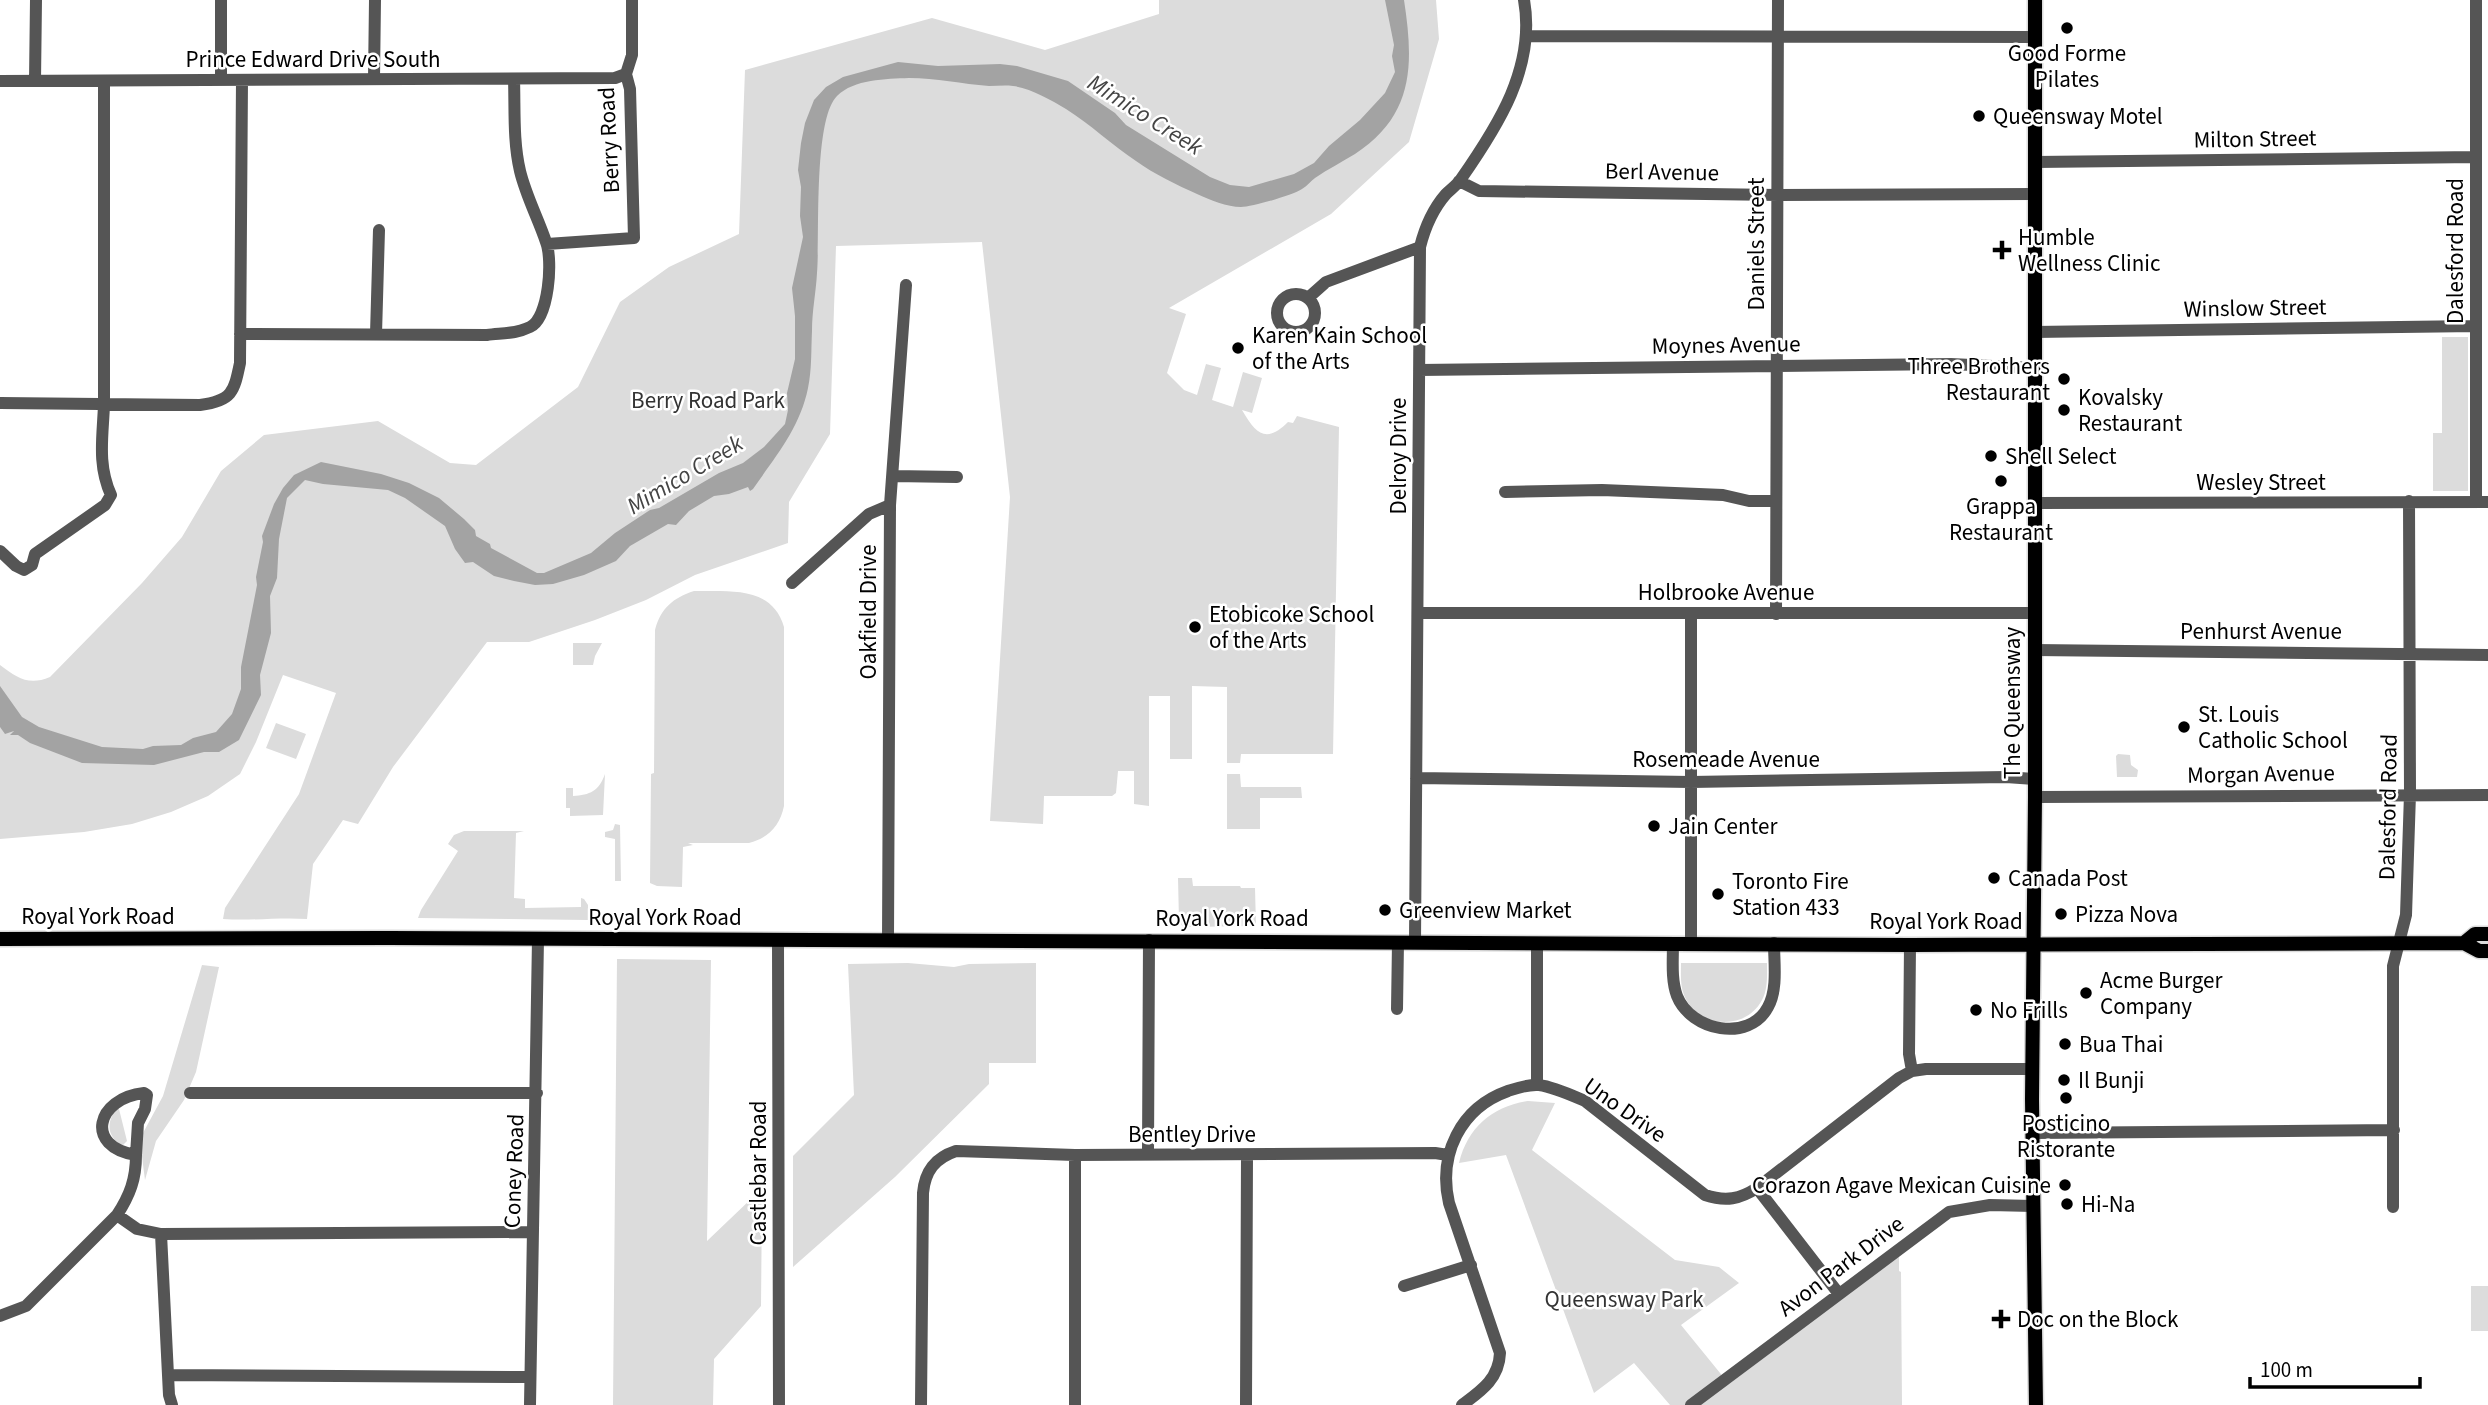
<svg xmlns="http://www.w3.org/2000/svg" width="2488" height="1405" viewBox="0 0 2488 1405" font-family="'Source Sans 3',sans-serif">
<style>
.green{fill:#dcdcdc}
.water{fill:#a3a3a3}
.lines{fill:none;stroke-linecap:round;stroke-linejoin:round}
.major-casing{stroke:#dbdbdb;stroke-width:17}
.minor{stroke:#555;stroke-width:12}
.major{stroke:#000;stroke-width:14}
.poi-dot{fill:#000;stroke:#fff;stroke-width:2.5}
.labels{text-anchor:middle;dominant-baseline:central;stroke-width:5;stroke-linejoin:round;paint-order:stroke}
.poi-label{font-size:23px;fill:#000;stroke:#fff;text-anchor:start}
.street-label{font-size:23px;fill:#000;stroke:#fff}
.park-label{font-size:23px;fill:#333;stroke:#fff}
.water-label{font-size:24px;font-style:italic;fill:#444;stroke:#fff}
</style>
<rect width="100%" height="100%" fill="#fff"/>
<!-- green -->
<path class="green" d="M1159 0H1436L1439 39 1409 142 1331 214 1169 308 1186 314 1167 373 1184 390 1197 395 1206 364 1221 368 1212 400 1233 407 1243 372 1262 378 1252 413 1242 410C1256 434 1266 444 1288 422L1293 423 1297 416 1339 427 1333 754H1241L1240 763H1227V687L1192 686V759H1170V696H1149V806L1134 804V771H1118L1116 793 1112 796H1044L1043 824 990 821 1010 497 982 242 836 246 830 434 789 502 788 543 695 575 646 600 595 620 529 642H487L393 767 358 824 343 820 313 864 307 919C279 917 252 921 223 919L225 908 299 794 336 693 283 675 256 742 240 774 208 796 171 812 132 824 84 832 0 839V665C17 678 29 686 50 677L142 583 182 537 221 471 264 435 378 421 450 463 476 465 578 387 620 302 669 267 739 234 745 70 932 18 1045 50 1159 14Z
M2442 337H2468V491H2433V433H2442Z
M694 591C728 592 772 585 784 627V806C780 825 769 838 749 843H688L693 845 683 847 682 887 657 886 650 883 651 774 654 773 655 630C661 608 673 598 694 591Z
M573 643H602L595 656 593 665H573Z
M276 723 306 734 296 759 266 748Z
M2118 754 2130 755 2131 765 2138 770 2137 777H2117L2116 756Z
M605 774 603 815 570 816V808H566V788H573V796C590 795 599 791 605 774Z
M1227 774H1240L1241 787H1301L1302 798H1260V829H1227Z
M615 824 620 825 621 881H615V839L605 837V832L613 830Z
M464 831H524L516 833 514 898 525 899V908L581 907V898L584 899 588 905V920L418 918 421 910 458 851 448 844 454 835Z
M1178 878H1192L1193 886H1240L1241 888H1255L1256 926 1183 927 1179 921Z
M617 959 711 960 707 1241 752 1198 762 1197 761 1306 714 1359 713 1405H613Z
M908 963 954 967 969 964 1036 963V1063H989V1084L895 1177 793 1267V1156L854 1095 848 964Z
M1681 963H1767C1767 976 1768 989 1762 1000 1745 1032 1697 1028 1684 995 1680 985 1681 974 1681 963Z
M202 965 219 967 196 1072 184 1100 156 1141 145 1180 141 1149 143 1133 163 1096Z
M1528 1101 1555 1103 1532 1150 1675 1260 1719 1267 1739 1283 1681 1325 1729 1384 1899 1255V1271L1901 1272 1902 1405H1670L1634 1363 1594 1393 1506 1155 1459 1163C1468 1127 1492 1107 1528 1101Z
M118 1105 127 1141 122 1146C104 1133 108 1121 118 1105Z
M2471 1286H2488V1331H2471Z"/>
<!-- water -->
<path class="water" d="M1385 0H1404C1414 65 1414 115 1355 154 1342 162 1328 169 1315 178 1311 181 1307 186 1302 189 1293 195 1252 207 1241 207 1227 207 1210 200 1197 194 1177 185 1154 174 1136 161 1112 145 1090 124 1066 109 1051 100 1030 88 1013 86 1005 85 997 86 989 86 962 84 936 78 909 78 886 79 854 79 837 96 813 120 820 237 817 273 816 292 812 311 812 331 811 350 812 369 808 388 800 428 775 457 753 489L750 491 748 487 729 494 714 496 689 511 676 525 668 524 630 546 616 561 584 575 553 584 535 585 514 581 494 576 473 562 465 563 455 549 445 526 405 498 388 490 323 484 305 480 287 498 279 539 277 578 270 596 271 633 260 675 261 695 239 740 219 752H204L154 765 82 763 30 743 18 735H10L14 731 5 734 0 727V686L22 717 39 727 102 747 143 749 153 746 181 745 193 738 216 732 232 714 241 689V667L257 585 256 577 263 542 262 536 274 504 283 488 294 475 321 462 381 474 409 483 439 498 464 519 475 530 476 536 490 544 491 548 537 573H544L591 553 615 533 650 510 659 508 719 473 743 463 764 447 785 424 788 410 787 393 795 359V316L792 288 803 237 800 216 801 187 798 170 801 143 805 123 814 100 826 87 843 77 898 62 938 66 1000 64 1017 66 1068 81 1115 113 1126 125 1210 177 1230 185 1249 187 1294 174 1314 163 1329 146 1360 120 1385 93 1395 72 1392 56 1394 45Z"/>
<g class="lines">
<!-- major casing -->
<g class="major-casing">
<path id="major" d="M2035 0V797L2032 1099 2036 1405
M0 939 389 938 1910 945 2464 943 2479 951H2488
M2464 943 2475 934H2488"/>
</g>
<!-- minor -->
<path class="minor" d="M2476 0V502
M1527 36 2035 37
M374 79 375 0
M221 80V0
M0 81 615 78 626 74
M35 81 36 0
M2035 162 2476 157
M1459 181 1479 191 1778 195 2035 194
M547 244 634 238 630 89 626 74 632 55V0
M1277 313a19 19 0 1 1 38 0a19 19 0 1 1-38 0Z
M1308 298 1326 282 1420 247
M2034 332 2476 326
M240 334 487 335C502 333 516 334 530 327 549 318 553 260 546 242 538 218 526 196 520 171 513 141 515 110 514 79
M376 334 379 230
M1419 370 1951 364 2034 368
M0 403 200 405C232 401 234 392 240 363L242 80
M893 476 957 477
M1505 492 1602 490 1723 495 1749 501H1776
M2034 503 2488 502
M0 551 16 566 24 570 32 565 35 554 105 505 111 495C97 464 103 436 104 404V81
M792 583 869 514 890 505
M1418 613H2034
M1691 613V943
M1776 614 1778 0
M2034 650 2488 655
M1416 778 1691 782 2006 777 2035 779
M2035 797 2488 795
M888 939 890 505 906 285
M778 940 779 1405
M1415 942 1420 247C1425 227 1432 210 1446 194 1451 189 1457 185 1461 179 1498 126 1536 67 1524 0
M1537 943V1085
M1673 943C1673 960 1671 980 1677 996 1691 1031 1749 1043 1768 1007 1778 989 1774 963 1774 943
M1910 945 1909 1054 1912 1071
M1397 1009 1398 942
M190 1093H537
M2033 1133 2394 1130
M1148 1155 1149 940
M1757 1188 1839 1294
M2393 1207V966L2406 915 2410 794 2409 501
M117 1215 137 1229 161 1234 533 1232
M161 1234 169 1395 172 1405
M1404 1286 1471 1265
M0 1316 26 1306 117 1215C130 1195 136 1179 136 1155 84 1147 96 1098 144 1093L147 1095 145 1109 138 1123 136 1155
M168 1375 530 1377
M530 1405 538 939
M921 1405 923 1193C925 1171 935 1158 956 1151L1075 1155 1435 1153 1448 1155
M1075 1405V1155
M1246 1405 1247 1155
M1462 1405C1481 1391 1499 1379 1500 1353L1449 1203C1438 1155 1460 1108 1508 1091 1517 1088 1528 1084 1539 1085 1554 1087 1571 1095 1585 1101L1705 1195C1726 1202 1740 1199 1757 1188L1899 1078 1912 1071 1926 1069H2032
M1691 1405 1949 1212 1990 1205 2033 1206"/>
<!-- major -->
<use href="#major" class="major"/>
</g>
<!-- markers -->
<g class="poi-dot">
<circle cx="2067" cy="28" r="7"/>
<circle cx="1979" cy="116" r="7"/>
<path d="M1998.5 239.5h7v7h7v7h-7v7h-7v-7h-7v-7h7z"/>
<circle cx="1238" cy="348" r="7"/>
<circle cx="2064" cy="379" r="7"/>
<circle cx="2064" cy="410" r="7"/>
<circle cx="1991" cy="456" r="7"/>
<circle cx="2001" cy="481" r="7"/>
<circle cx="1195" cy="627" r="7"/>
<circle cx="2184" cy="727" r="7"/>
<circle cx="1654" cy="826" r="7"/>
<circle cx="1994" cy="878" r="7"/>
<circle cx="1718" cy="894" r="7"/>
<circle cx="1385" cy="910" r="7"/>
<circle cx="2061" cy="914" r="7"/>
<circle cx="2086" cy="993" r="7"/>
<circle cx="1976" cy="1010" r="7"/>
<circle cx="2065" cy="1044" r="7"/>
<circle cx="2064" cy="1080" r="7"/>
<circle cx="2066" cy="1098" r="7"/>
<circle cx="2065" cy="1185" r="7"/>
<circle cx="2067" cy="1204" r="7"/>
<path d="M1997.5 1308.5h7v7h7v7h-7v7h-7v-7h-7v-7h7z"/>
</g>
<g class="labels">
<!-- poi labels -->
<g class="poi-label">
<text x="2067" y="53" text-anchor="middle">Good Forme<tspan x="2067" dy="26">Pilates</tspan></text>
<text x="1993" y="116">Queensway Motel</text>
<text x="2018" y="237">Humble<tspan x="2018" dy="26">Wellness Clinic</tspan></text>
<text x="1252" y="335">Karen Kain School<tspan x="1252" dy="26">of the Arts</tspan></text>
<text x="2050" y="366" text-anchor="end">Three Brothers<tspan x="2050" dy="26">Restaurant</tspan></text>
<text x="2078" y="397">Kovalsky<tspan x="2078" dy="26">Restaurant</tspan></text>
<text x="2005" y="456">Shell Select</text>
<text x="2001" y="506" text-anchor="middle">Grappa<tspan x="2001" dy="26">Restaurant</tspan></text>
<text x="1209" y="614">Etobicoke School<tspan x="1209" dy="26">of the Arts</tspan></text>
<text x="2198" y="714">St. Louis<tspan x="2198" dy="26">Catholic School</tspan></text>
<text x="1668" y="826">Jain Center</text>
<text x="2008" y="878">Canada Post</text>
<text x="1732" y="881">Toronto Fire<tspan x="1732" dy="26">Station 433</tspan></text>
<text x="1399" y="910">Greenview Market</text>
<text x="2075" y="914">Pizza Nova</text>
<text x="2100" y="980">Acme Burger<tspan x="2100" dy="26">Company</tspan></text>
<text x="1990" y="1010">No Frills</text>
<text x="2079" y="1044">Bua Thai</text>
<text x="2078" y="1080">Il Bunji</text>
<text x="2066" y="1123" text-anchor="middle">Posticino<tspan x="2066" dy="26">Ristorante</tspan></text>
<text x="2051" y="1185" text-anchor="end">Corazon Agave Mexican Cuisine</text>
<text x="2081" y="1204">Hi-Na</text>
<text x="2017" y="1319">Doc on the Block</text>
</g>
<!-- street labels -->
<g class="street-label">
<text x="313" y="59">Prince Edward Drive South</text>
<text transform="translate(2255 139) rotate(-1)">Milton Street</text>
<text transform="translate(609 140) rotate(-93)">Berry Road</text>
<text transform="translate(1662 172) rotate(1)">Berl Avenue</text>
<text transform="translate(1756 244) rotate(-90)">Daniels Street</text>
<text transform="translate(2455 251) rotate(-90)">Dalesford Road</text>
<text transform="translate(2255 308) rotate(-1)">Winslow Street</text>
<text transform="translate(1726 345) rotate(-1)">Moynes Avenue</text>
<text transform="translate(1398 456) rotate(-90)">Delroy Drive</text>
<text x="2261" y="482">Wesley Street</text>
<text x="1726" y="592">Holbrooke Avenue</text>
<text transform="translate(868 612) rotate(-90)">Oakfield Drive</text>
<text x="2261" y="631">Penhurst Avenue</text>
<text transform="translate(2012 703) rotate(-90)">The Queensway</text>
<text x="1726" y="759">Rosemeade Avenue</text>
<text transform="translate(2261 774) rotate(-1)">Morgan Avenue</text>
<text transform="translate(2388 807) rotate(-89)">Dalesford Road</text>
<text x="98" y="916">Royal York Road</text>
<text x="665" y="917">Royal York Road</text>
<text x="1232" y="918">Royal York Road</text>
<text x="1946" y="921">Royal York Road</text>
<text transform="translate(1625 1110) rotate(35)">Uno Drive</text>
<text x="1192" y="1134">Bentley Drive</text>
<text transform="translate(514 1171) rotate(-88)">Coney Road</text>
<text transform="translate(758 1173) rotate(-90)">Castlebar Road</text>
<text transform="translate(1841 1266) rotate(-37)">Avon Park Drive</text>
</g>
<!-- park labels -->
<g class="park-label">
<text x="708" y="400">Berry Road Park</text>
<text x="1624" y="1299">Queensway Park</text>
</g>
<!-- water labels -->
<g class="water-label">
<text transform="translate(1145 115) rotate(32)">Mimico Creek</text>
<text transform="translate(685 475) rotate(-31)">Mimico Creek</text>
</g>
</g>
<!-- scale -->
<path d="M2250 1377v10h170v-10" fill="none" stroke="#000000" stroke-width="3.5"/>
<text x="2260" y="1377" font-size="21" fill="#000000" stroke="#ffffff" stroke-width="5" paint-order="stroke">100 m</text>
</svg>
